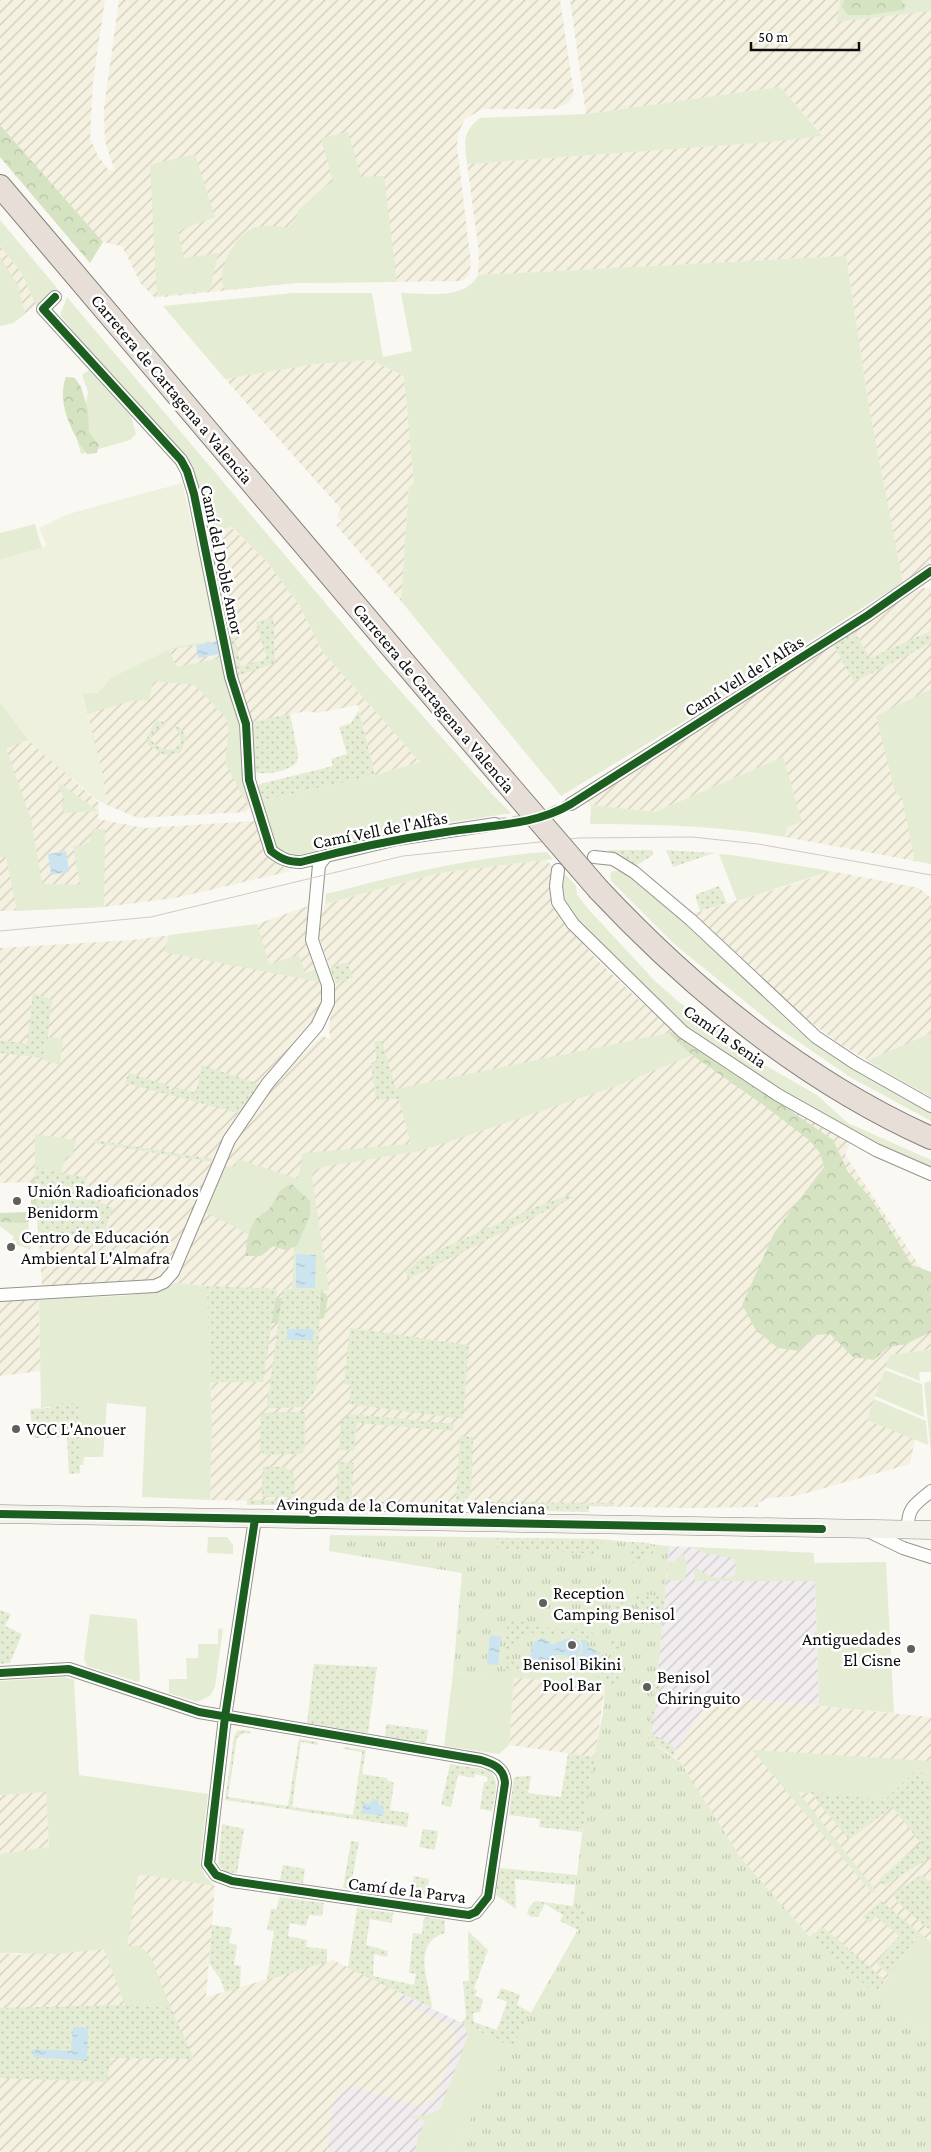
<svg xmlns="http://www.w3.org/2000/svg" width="931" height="2152" viewBox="0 0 931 2152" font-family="'Crimson Pro',serif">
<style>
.industrial{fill:url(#industrial-furrows)}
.farmland{fill:url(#farmland-furrows)}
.grass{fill:#e4ecd4}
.forest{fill:url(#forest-crowns)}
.park{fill:url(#park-tufts)}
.garden{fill:url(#garden-dots)}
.pitch{fill:#edf1de}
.water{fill:url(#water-ripples)}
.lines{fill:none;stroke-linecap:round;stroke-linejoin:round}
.street-tunnel{stroke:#d6d5d0;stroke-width:12;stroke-dasharray:12 6;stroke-linecap:butt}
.street-casing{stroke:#949390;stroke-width:14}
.secondary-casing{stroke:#8a8987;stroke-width:19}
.highway-casing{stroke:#81807d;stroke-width:24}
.street{stroke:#fefefd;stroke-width:12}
.secondary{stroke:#f3f2ea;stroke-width:18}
.highway{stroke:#e6ded7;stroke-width:22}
.tram{stroke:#d5c7c7;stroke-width:1}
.highway-bridge-casing{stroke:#81807d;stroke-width:24;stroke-linecap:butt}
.highway-bridge{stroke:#e6ded7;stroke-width:22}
.cycleway-casing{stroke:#fff;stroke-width:11}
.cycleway{stroke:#1b5e20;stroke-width:8}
.poi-dot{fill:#605f5d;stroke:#fff;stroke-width:2}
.labels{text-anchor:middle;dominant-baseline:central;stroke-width:5;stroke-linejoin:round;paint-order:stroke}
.street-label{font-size:18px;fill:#0d0d0d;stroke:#fff}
.poi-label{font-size:18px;fill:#0d0d0d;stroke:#fff;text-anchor:start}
</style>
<defs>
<pattern id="industrial-furrows" width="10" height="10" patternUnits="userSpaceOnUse" patternTransform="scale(1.25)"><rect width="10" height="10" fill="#f1ecee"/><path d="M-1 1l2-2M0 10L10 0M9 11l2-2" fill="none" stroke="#cdc9cb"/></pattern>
<pattern id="farmland-furrows" width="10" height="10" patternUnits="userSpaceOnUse" patternTransform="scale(1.25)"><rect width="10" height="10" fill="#f4f1e0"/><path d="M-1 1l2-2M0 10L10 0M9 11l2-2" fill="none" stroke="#d0cdbf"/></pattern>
<pattern id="forest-crowns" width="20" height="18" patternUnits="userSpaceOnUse" patternTransform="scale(1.25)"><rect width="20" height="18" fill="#d5e3c3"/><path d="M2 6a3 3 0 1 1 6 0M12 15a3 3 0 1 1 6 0" fill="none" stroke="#b6c2a6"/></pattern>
<pattern id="park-tufts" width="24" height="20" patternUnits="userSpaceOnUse" patternTransform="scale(1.25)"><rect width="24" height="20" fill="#e4ecd4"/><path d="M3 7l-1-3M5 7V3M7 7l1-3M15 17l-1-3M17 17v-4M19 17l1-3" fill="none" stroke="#c2c9b5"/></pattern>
<pattern id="garden-dots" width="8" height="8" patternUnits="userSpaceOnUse" patternTransform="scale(1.25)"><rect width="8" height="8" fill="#e4ecd4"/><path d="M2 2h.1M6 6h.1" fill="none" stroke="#c2c9b5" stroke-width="1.8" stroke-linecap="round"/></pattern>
<pattern id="water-ripples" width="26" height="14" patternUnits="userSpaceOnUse" patternTransform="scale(1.25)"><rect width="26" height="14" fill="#cce4ef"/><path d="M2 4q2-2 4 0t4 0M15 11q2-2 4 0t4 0" fill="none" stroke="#aec2cc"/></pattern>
</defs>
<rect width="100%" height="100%" fill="#faf8f2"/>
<!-- industrial -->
<path class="industrial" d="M669 1546 814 1553 819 1706 712 1696 673 1756 648 1740 658 1671Z
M348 1968 512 2047 452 2152H327Z"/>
<!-- farmland -->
<path class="farmland" d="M0 0H105L93 82 90 139 98 156 108 169 115 171 105 142 104 108 119 0H560L574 94 568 103 555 109H482L465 119 458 133 457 147 471 263 469 275 462 281 295 283 155 298 141 284 122 246 103 242 0 125Z
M570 0H931V562L903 582 870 413 846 256 478 275 479 253 467 164 770 142 823 135 780 87 586 114Z
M0 246 21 272 36 305 13 323 0 326Z
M371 360 404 376 414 484 409 486 401 601 336 525 342 521 337 516 341 509 225 379 315 364Z
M231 527 268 563 300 606 323 652 420 762 375 775 358 705 317 713 307 711 251 722 233 668 205 533Z
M923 588H931V854L915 861 785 837 787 827 801 822 783 757 655 812 591 805 585 800 833 645 891 605Z
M219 640 242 722 241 764 247 793 252 804 246 812 138 818 107 805 102 772 82 692 175 647Z
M0 702 28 740 99 803 98 819 144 828 258 821 266 852 272 861 291 871 175 898 104 907 0 911Z
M546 860 553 867 552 899 555 908 595 958 638 999 675 1031 782 1104 850 1143 845 1155 931 1283V1349L890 1355 867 1420 915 1439 910 1464 796 1496 768 1498 758 1503V1507L692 1508 210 1500 212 1427 207 1286 174 1283 226 1155 276 1079 322 1036 330 1039 329 1026 336 984 316 929 325 904 439 873Z
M831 871 919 888 931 898V1097L838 1043 802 1015 691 914 794 884Z
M311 905 305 941 320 982 322 996 318 1016 233 1124 214 1159 169 1268 161 1277 143 1281 42 1286 35 1182 0 1183V948L132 940 257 924Z
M39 1298 40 1371 0 1376V1299Z
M514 1677 605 1685 595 1757 509 1745Z
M712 1696 931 1717V2040L809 1936 740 1857 681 1763 673 1756Z
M46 1791 49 1847 0 1855V1795Z
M138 1873 215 1886 206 1997 333 1960 403 1994 400 2001 452 2027 457 2037 445 2075 434 2099 420 2106 352 2087 342 2091 333 2104 327 2152H0V1953L21 1955Z"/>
<!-- grass -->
<path class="grass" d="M840 0H931V11L837 22Z
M780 87 823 136 770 142 467 164C465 142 461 133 480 118L586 114Z
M348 132 361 177 384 176 397 282 295 283 225 290C214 272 235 235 254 228 263 224 279 227 289 227L296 219 298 210C309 202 322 186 333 182L321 138Z
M195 154 215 217 178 231 184 258 218 253 210 291 157 296 150 165Z
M0 220 58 289 36 305 21 272 0 246Z
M846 256 870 413 903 582 688 719 561 796 401 601 409 486 414 484 404 376 371 360 315 364 225 379 163 306 293 293H372L383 357 412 351 401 293C426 293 464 301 478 275Z
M0 257 18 285 25 314 13 323 0 326Z
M67 297 381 669 491 793 511 813 433 825 297 855H288L277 849 261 801 375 775 420 762 323 652 300 606 268 563 232 527 205 533 196 482 60 315Z
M89 370 131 416 136 434 130 440 81 454 68 408 86 403 88 392 82 375Z
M161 489 197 549 219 640 169 650 177 667 222 658 242 722 241 764 250 806 244 799 225 762 229 730 225 717 195 685 153 681 149 700 130 701 88 714 81 688 73 513Z
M35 524 42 548 0 560V533Z
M931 689V864L915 861 902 798 895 792 876 716Z
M0 703 92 730 102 772 71 778 28 740 6 748 31 819 42 884 80 885 73 846 83 845 90 841 92 829H105L104 907 17 911 6 857H0Z
M783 757 802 822 787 827 785 837C720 826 656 824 590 824L591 805 655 812Z
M61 784 98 811 64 813 60 802 65 800 58 786Z
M547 852 553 859 439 873 325 904 326 894C400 875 471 857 547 852Z
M719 854 732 855 831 871 737 901Z
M613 871H623L711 946 796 1029 901 1097 931 1113V1121L850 1077 774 1025 673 943 611 881 610 874Z
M564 873 576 886 577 895 590 911 654 980 680 1003 723 1031 754 1059 817 1095 848 1123 931 1160V1170C846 1130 760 1084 685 1027 641 993 605 949 567 909L562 894Z
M257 924 269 964 299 955 305 973 316 969 320 982 164 952 169 935Z
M668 1033 692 1055 614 1087 420 1151 322 1167 313 1172 312 1178 329 1290H292L294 1245 248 1234 203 1211 222 1166 235 1167 238 1159 298 1179 303 1153 411 1144 396 1089Z
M931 1033V1097L867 1061Z
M47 1037 63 1039 60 1065 44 1060Z
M35 1134 76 1140 72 1157 66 1156 61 1172 35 1167Z
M28 1219 31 1250 15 1244 16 1241 12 1240 14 1237 0 1226V1220Z
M174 1283 207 1286 212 1427 210 1500 142 1497 146 1407 107 1403 103 1457H84L83 1465H79L78 1403 41 1408 39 1298C68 1297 154 1300 174 1283Z
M931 1349V1372H919L920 1381 885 1367 890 1355Z
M885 1370 922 1384 924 1417 875 1396Z
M931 1381V1454L924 1383Z
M874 1399 926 1421 928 1445 867 1420Z
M208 1537H227L233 1545V1554L207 1553Z
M691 1547 814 1553V1563L886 1562 894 1713 819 1706 815 1581H695V1567C707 1576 720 1583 735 1575L736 1567 733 1558 704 1553Z
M683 1554 687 1563 685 1581 667 1580 668 1561 673 1562Z
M90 1614 137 1619 140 1680 138 1682 87 1666 84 1659Z
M223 1628 215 1687 210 1696 197 1702 169 1693V1679H187L186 1658H198V1644H218V1629Z
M453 1673 514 1677 509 1745 499 1754 444 1746Z
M64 1677 74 1680 79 1775 208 1794 200 1862 205 1876 215 1886 138 1874 127 1946H139L150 1955 171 2008 125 2005 104 1949 56 1954 0 1953V1854L49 1847 46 1792 0 1795V1681Z
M752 1750 931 1761V1783L918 1768 885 1800 798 1792 876 1891 872 1893Z
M920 1933 931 1942V2040L876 1994Z
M464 2024 512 2047V2049L452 2152H415L418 2137 425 2121 409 2117 427 2115 440 2109 468 2036Z"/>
<!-- forest -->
<path class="forest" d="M844 0H901L906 6 903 10 867 15H848L842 7Z
M0 125 103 242 90 263 0 157Z
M66 377 75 378 81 387 88 410 89 432 99 445 97 453 87 454C72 434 56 402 66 377Z
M675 1031 833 1140 848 1172 872 1200 912 1265 931 1272V1332L906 1344 888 1347 874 1360 853 1357 830 1334 816 1335 799 1351 778 1348 756 1330 742 1305 774 1233 824 1167 820 1153 809 1140 762 1104 692 1055 668 1033Z
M35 1178 39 1216 25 1223 0 1222V1213L26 1212 31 1208V1182Z
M292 1184 310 1201V1215L297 1246 285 1250 273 1246 261 1256H246C246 1243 248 1233 254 1222 256 1217 265 1213 269 1209 278 1198 275 1190 292 1184Z
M318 1291 325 1293 328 1298 324 1318C311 1323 281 1328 267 1321L273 1299Z"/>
<!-- park -->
<path class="park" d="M330 1535 600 1539 669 1546 658 1671 648 1740 681 1763 740 1857 809 1936 931 2040V2152H452L588 1912 573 1906 588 1787 603 1713 605 1685 453 1673 462 1573 329 1551Z"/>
<!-- garden -->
<path class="garden" d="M273 617 275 663 240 675 238 669 233 670 227 637 234 635 241 666 267 659 256 622Z
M854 631 870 658 931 631V643L854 682 833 645Z
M359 710 375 775 261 801 256 789 260 784 333 766 331 759 347 754 339 727 351 723Z
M290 714 298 754 297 762C290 771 262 777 253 771L251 722Z
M155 721 166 722 165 727 154 730 151 739C155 747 165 750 174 750L181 742 179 733 172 725 182 729 186 739 180 753 164 755 148 745 147 738Z
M608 850H652L653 855 634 867Z
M666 850 714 853 673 867Z
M719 886 727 903 700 911 695 895Z
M347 962 353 977 336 984 330 968Z
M33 993 52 1000 45 1058 0 1053V1040L27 1044Z
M374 1041H382L399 1099 376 1100 371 1063 377 1062Z
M202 1065 261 1085 241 1114 125 1083 129 1073 170 1086 169 1089 175 1091 176 1088 196 1093Z
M94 1140 200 1157 214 1159 212 1162 94 1143Z
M35 1167 87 1178 81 1195 113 1208 102 1238 38 1232Z
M566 1196 574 1197 408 1279 406 1272 421 1258 545 1203Z
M207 1286 277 1289 263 1382H210Z
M283 1289 321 1290 316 1389 302 1407 270 1408 267 1405Z
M350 1328 469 1345 463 1419 349 1404 351 1385 344 1384Z
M54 1403H78L80 1473 69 1474 67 1437 33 1438 30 1409 50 1408Z
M305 1412V1450L300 1454 265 1455 260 1450 261 1413Z
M350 1414 454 1424 453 1431 357 1423 354 1451 339 1450 341 1422Z
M460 1436 473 1437 471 1492 463 1504V1511L328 1509V1505H247V1500L336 1501 339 1462 354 1463 351 1501 456 1503Z
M263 1467H285L294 1474 295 1497H262Z
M490 1502 614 1503 615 1506H589V1512L491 1510Z
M497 1538 600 1539 604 1546 599 1554 502 1549 497 1547 495 1540Z
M632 1542 649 1543 655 1549 651 1556H638L637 1561 633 1563 628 1549Z
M636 1593 665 1597 662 1627 639 1626Z
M621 1595 623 1603 619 1616 611 1619 603 1618Z
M0 1610 11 1614 5 1626 22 1634 10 1663 0 1664Z
M508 1621 524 1622V1626L589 1631 594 1634 588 1638 524 1632 523 1638 515 1640 509 1651 510 1659 515 1664H521L520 1671 503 1669Z
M604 1640 620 1641 618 1686 598 1684V1677H594L603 1663 612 1656 614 1651Z
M314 1664 377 1667 368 1733 307 1723Z
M658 1671 665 1672 660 1687 651 1733 677 1749 673 1756 648 1740Z
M386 1724 428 1730 426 1743 385 1736Z
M243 1730 251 1731 250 1734 243 1733 237 1738 228 1797 288 1806 299 1739 318 1742 317 1745 301 1742 292 1807 353 1815 362 1752 343 1749 344 1747 366 1750 362 1774 387 1778V1780L394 1783 390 1810 409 1813 407 1827 225 1800 234 1737 237 1731Z
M568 1753 595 1757 582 1832 539 1827 540 1819 509 1815 514 1777 531 1776 528 1793 561 1797Z
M450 1764 488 1770C502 1779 494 1797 492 1811L480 1809 484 1782H487L488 1777 475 1774 474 1778 458 1775 451 1807 441 1805Z
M918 1768 931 1783V1857L884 1886 879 1879 921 1843 892 1807 849 1840 810 1792 885 1800Z
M222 1824 244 1829 237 1873 225 1872 218 1864Z
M423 1829 438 1831 435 1850 419 1847Z
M351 1841 359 1842 350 1889 343 1888Z
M283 1865 305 1869 303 1883 280 1880Z
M500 1868 577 1875 575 1885 515 1879 516 1909 496 1895Z
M921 1875 931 1882V1931L896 1901 894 1893Z
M414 1876 429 1879 426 1900 410 1898Z
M279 1897 324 1903 322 1916 309 1915 306 1926 290 1923 288 1936 307 1940 306 1947 327 1949V1962L267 1980 274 1931 267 1930 271 1909H277Z
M535 1901 573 1906 588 1912 578 1930 560 1921 563 1915 545 1904 538 1917H531L527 1913 530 1906Z
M881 1901 920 1933 889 1975 876 1963 899 1936 876 1916 870 1923 863 1917Z
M357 1908 393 1913 392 1923 370 1919 366 1945 388 1951 387 1957 374 1954 373 1976 414 1985 416 1974 409 1973 413 1933 422 1934 424 1917 445 1920V1933C410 1943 430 1983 432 2008L348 1968Z
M212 1925 232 1928 229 1943 237 1945 234 1965 241 1966 240 1988 225 1992 221 1980 209 1963Z
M823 1927 885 1980 876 1994 809 1937Z
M468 1931 488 1950 474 1989 477 1990 475 1996 483 1999 480 2012 473 2013 474 2022 497 2030 507 2002 497 1998 501 1988 520 1995 517 2005 531 2013 512 2047 462 2023 466 2017 463 1981H469Z
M125 2005 171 2008 194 2059 111 2058 107 2082 0 2078V2008Z"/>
<!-- pitch -->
<path class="pitch" d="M182 483 219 640 175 647 111 678 98 693H82L102 772 107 805 96 799 28 740 0 702V560L47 546 39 528 66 515Z"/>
<!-- water -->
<path class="water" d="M218 641 220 654 198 658 196 645Z
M66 851 69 872 51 875 48 854Z
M296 1254 316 1255 315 1288H296Z
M287 1329H313V1340H287Z
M490 1635 501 1637 498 1665 487 1664Z
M543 1638 553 1645 568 1638 576 1639 581 1646 580 1653 572 1659 564 1655H556L545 1667 530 1664 532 1643Z
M581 1640H586L589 1647 600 1653 595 1660V1667L590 1671 547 1666 553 1659 565 1662 579 1658 583 1649Z
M373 1799 377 1800 379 1805 384 1806 383 1816 362 1813 363 1803 369 1804Z
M73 2027 88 2028 87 2061 33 2057V2049L71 2051Z"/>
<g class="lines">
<!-- street-tunnel -->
<path class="street-tunnel" d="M495 824 539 819 571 804"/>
<!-- street casing -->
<g class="street-casing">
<path id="street" d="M55 297 43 309 181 460 187 471 194 494 231 677 246 724 249 780 271 851C281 859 288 862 301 862L397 839 495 824
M571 804 868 615 931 571
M594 857 613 859 634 872 691 920 816 1037 855 1063 931 1106
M558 870 556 886 558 902 573 924 683 1032 778 1095 876 1150 931 1174
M0 1295 155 1286 164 1282 173 1272 229 1140 268 1083 317 1026 328 1003V985L312 940 319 865 326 856
M908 1530C907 1507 915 1505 931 1491
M868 1531 903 1548 931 1557
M0 1673 69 1669 199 1712 481 1760C494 1764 504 1768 505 1783L488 1897 476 1912 469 1915 461 1914 232 1881 216 1875 208 1864 225 1717 255 1519"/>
</g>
<!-- secondary casing -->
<g class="secondary-casing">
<path id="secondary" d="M0 1514 931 1530"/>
</g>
<!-- highway casing -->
<g class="highway-casing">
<path id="highway" d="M0 186 504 780
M599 890C694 991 804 1081 931 1138"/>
</g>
<!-- street -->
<use href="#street" class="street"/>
<!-- secondary -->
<use href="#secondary" class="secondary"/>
<!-- highway -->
<use href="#highway" class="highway"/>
<!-- tram -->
<path class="tram" d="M0 931 151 917 403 856 579 838 692 837 758 844 931 875"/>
<!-- highway-bridge casing -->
<g class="highway-bridge-casing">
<path id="highway-bridge" d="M504 780 599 890"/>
</g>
<!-- highway-bridge -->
<use href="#highway-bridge" class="highway-bridge"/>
<!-- cycleway casing -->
<g class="cycleway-casing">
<path id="cycleway" d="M55 297 43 309 181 460 187 471 194 494 231 677 246 724 249 780 271 851C281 859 288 862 301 862 349 849 397 839 446 832 489 825 534 826 571 804L868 615 931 571
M0 1514 822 1529
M0 1673 69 1669 199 1712 481 1760C494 1764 504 1768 505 1783L488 1897 476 1912 469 1915 461 1914 232 1881 216 1875 208 1864 225 1717 255 1519"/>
</g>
<!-- cycleway -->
<use href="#cycleway" class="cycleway"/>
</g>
<!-- markers -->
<g class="poi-dot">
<circle cx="17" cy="1201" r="5"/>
<circle cx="11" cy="1247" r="5"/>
<circle cx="16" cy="1429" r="5"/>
<circle cx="543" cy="1603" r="5"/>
<circle cx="572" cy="1645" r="5"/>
<circle cx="911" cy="1649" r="5"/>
<circle cx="647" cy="1687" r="5"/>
</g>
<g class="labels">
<!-- street labels -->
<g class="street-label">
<text transform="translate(172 389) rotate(50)">Carretera de Cartagena a Valencia</text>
<text transform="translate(222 560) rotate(78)">Camí del Doble Amor</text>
<text transform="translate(744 676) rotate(-32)">Camí Vell de l'Alfàs</text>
<text transform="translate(434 698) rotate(50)">Carretera de Cartagena a Valencia</text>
<text transform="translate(380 830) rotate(-11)">Camí Vell de l'Alfàs</text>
<text transform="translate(725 1036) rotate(35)">Camí la Senia</text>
<text transform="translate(411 1506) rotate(1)">Avinguda de la Comunitat Valenciana</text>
<text transform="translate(407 1890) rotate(7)">Camí de la Parva</text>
</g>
<!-- poi labels -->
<g class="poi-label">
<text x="27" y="1191">Unión Radioaficionados<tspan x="27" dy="21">Benidorm</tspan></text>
<text x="21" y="1237">Centro de Educación<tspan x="21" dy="21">Ambiental L'Almafra</tspan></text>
<text x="26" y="1429">VCC L'Anouer</text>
<text x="553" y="1593">Reception<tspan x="553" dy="21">Camping Benisol</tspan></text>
<text x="901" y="1639" text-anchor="end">Antiguedades<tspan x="901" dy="21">El Cisne</tspan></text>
<text x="572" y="1664" text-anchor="middle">Benisol Bikini<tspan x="572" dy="21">Pool Bar</tspan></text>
<text x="657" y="1677">Benisol<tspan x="657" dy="21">Chiringuito</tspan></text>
</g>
</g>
<!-- scale -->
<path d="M751 42v8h108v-8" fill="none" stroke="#0d0d0d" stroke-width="2.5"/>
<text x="758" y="42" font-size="15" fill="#0d0d0d" stroke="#ffffff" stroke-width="4" paint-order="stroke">50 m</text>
</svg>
